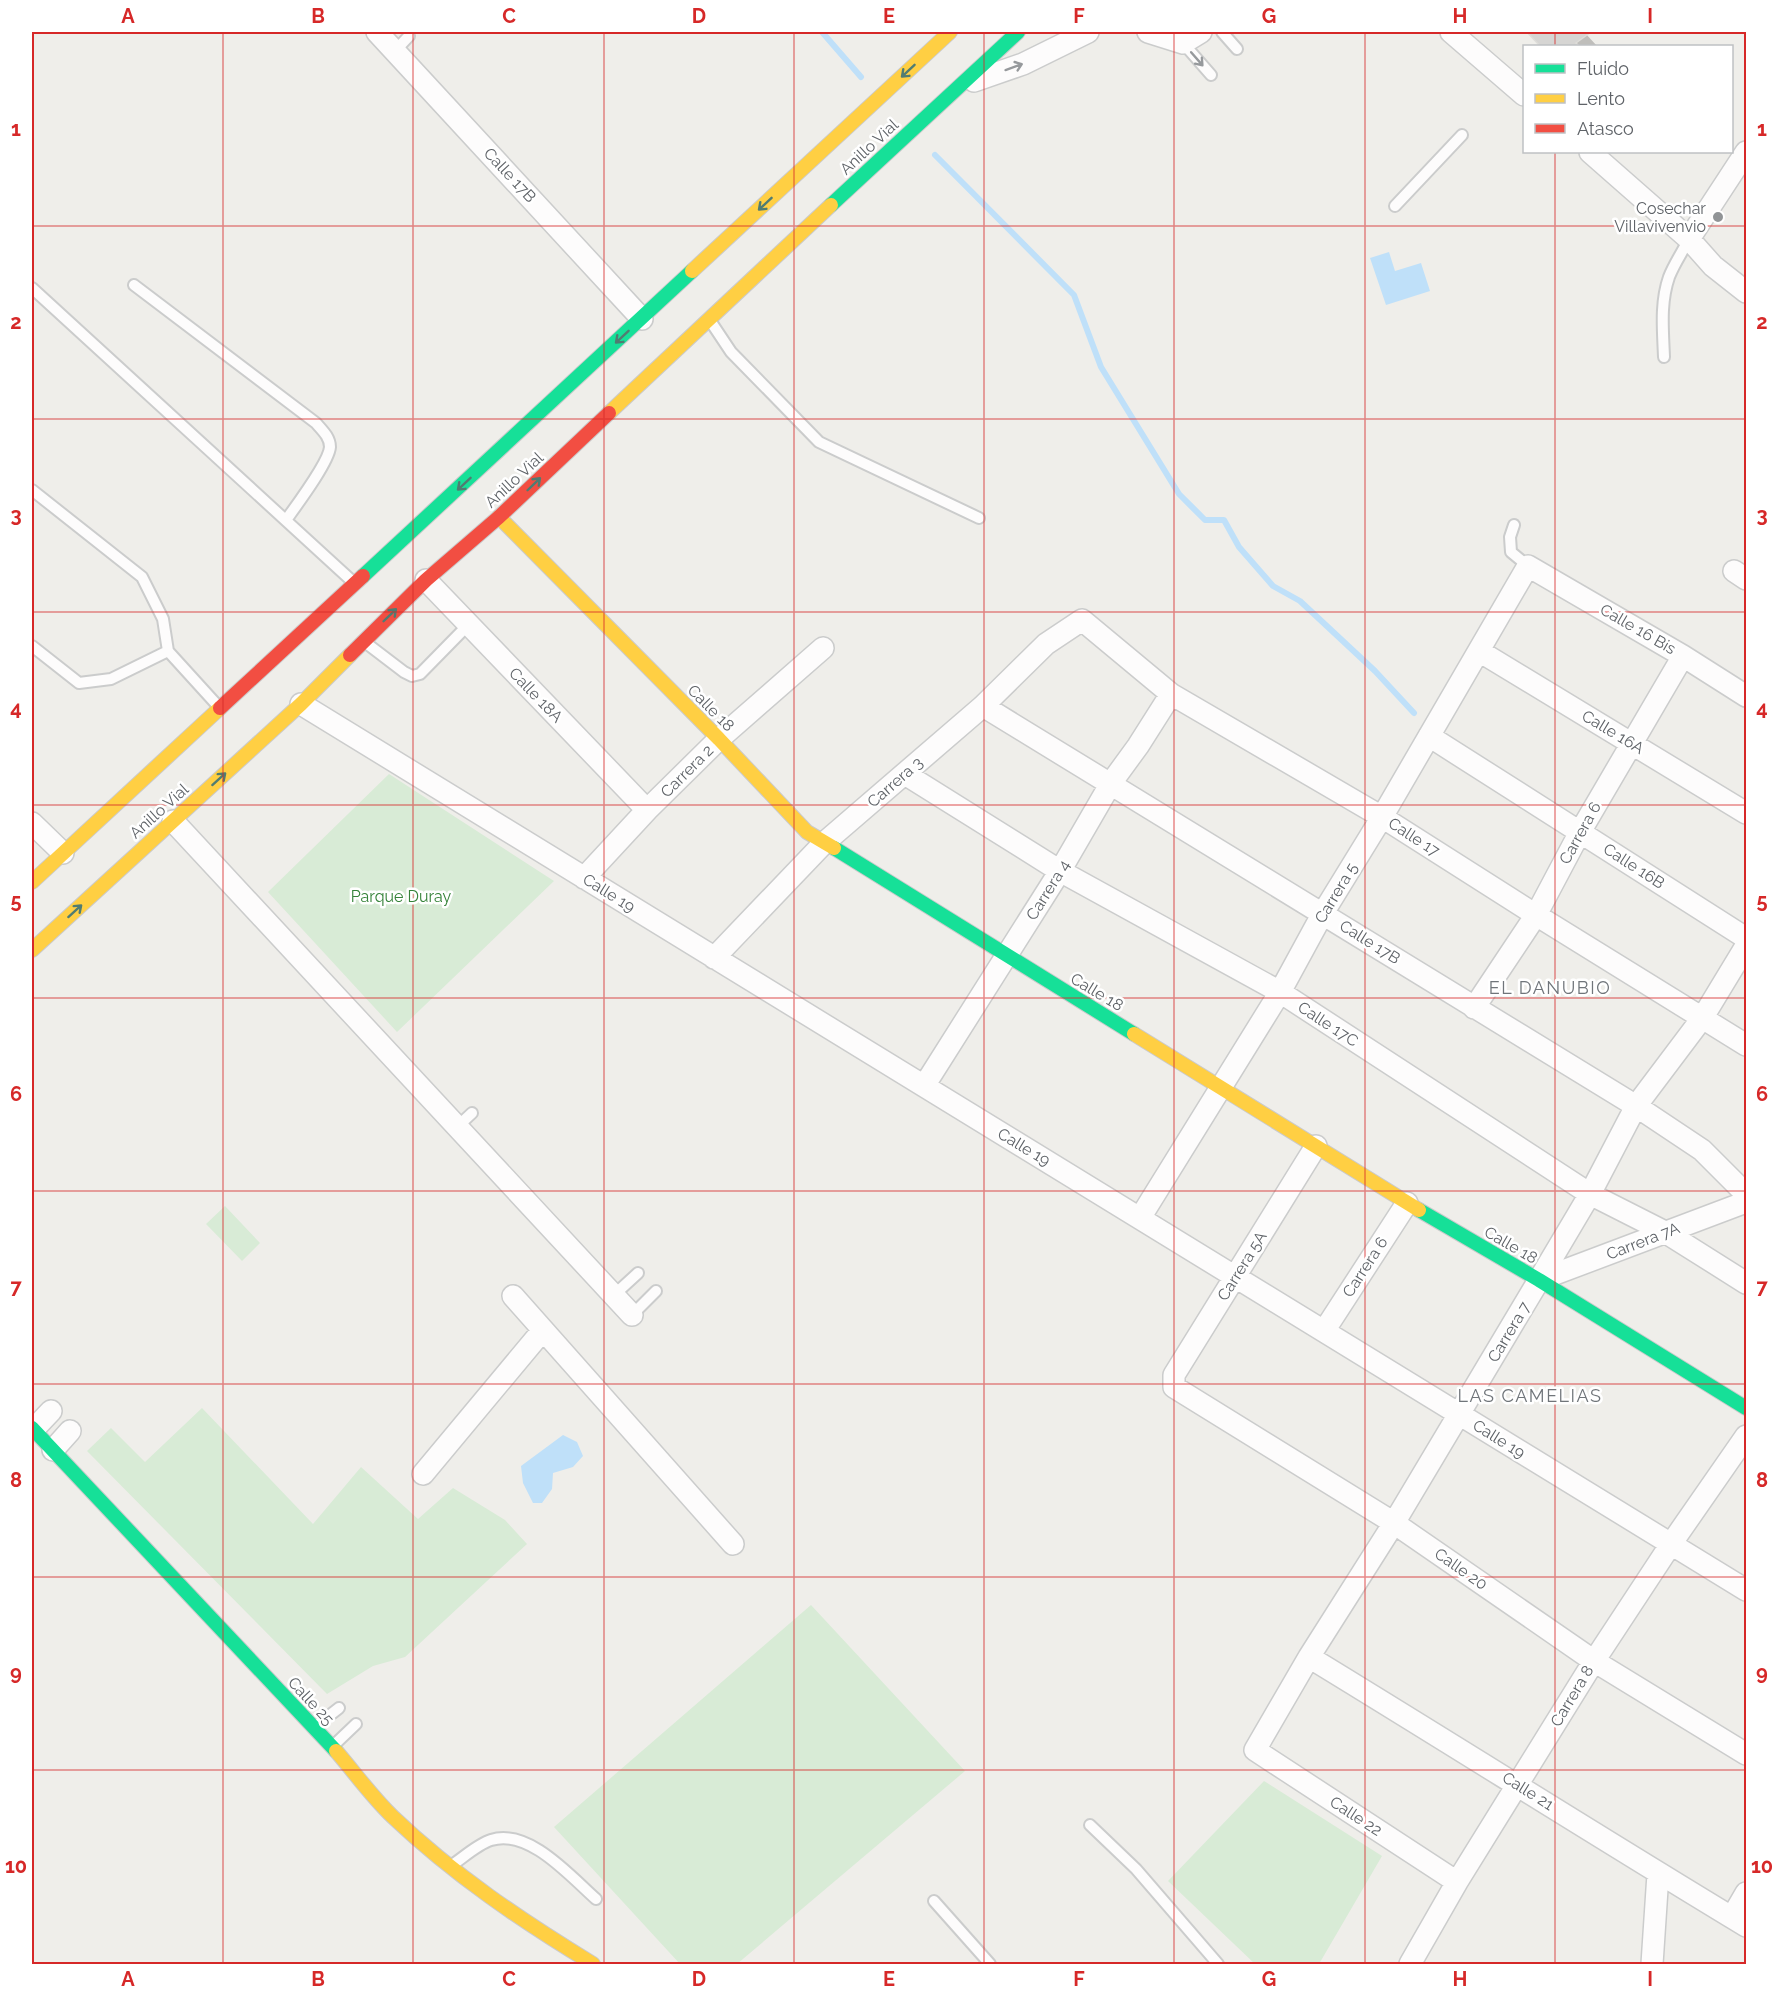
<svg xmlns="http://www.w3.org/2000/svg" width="1778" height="1996" viewBox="0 0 1778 1996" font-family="Raleway,sans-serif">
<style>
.green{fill:#d8ebd6}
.water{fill:#bfe0f9}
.shadow{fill:#0003}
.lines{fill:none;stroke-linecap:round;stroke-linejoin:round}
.stream{stroke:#bfe0f9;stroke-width:6}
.building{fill:#d6d5d3;stroke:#deddd9;stroke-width:1.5}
.lane-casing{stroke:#cbcccc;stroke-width:14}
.street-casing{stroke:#cbcccc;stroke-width:24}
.fast-casing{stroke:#cacacb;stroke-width:16}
.slow-casing{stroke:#cacacb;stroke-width:16}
.jam-casing{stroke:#cacacb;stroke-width:16}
.lane{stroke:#fdfcfc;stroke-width:10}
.street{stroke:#fdfcfc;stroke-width:21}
.fast{stroke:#16e098;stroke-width:14}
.slow{stroke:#ffcf43;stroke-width:14}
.jam{stroke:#f24e42;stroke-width:14}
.oneway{stroke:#96999c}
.oneway2{stroke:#507c72}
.grid{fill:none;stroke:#d62828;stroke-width:1.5;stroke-opacity:0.55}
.poi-dot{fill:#919496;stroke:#fff;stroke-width:2}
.labels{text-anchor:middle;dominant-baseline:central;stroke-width:5;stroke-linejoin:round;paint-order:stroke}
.street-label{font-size:16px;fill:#5f6368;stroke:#fff}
.poi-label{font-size:16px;fill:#5f6368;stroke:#fff;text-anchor:end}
.park-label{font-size:16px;fill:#348238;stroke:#fff}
.neighbourhood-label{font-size:18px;letter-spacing:1.5px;fill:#70757a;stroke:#fff}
.neatline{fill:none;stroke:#d62828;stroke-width:2}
.grid-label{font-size:20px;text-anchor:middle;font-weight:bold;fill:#d62828}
</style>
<rect width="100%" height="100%" fill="#efeeea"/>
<!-- green -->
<path class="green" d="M389 774 554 881 397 1032 268 892Z
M225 1206 260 1243 242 1261 206 1224Z
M202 1408 313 1524 361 1467 418 1519 453 1488 505 1520 527 1544 405 1657 373 1666 327 1694 87 1451 111 1428 145 1462Z
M811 1605 965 1771 737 1964H680L554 1827Z
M1264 1781 1382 1856 1319 1964H1255L1168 1881Z"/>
<!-- water -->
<path class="water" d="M1389 252 1395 271 1421 263 1430 291 1386 305 1370 258Z
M563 1435 577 1442 583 1456 573 1467 553 1473 552 1489 542 1503H533L523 1483 521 1466Z"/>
<!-- shadow -->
<path class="shadow" d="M1529 32H1588L1586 34 1597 46H1542Z"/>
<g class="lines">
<!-- stream -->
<path class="stream" d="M822 32 861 77
M935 155 1074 295 1101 367 1179 494 1205 520H1224L1239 547 1273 586 1300 601 1375 671 1414 713"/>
</g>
<!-- building -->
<path class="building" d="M1527 32H1591L1576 43 1579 46H1540Z"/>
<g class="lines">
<!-- lane casing -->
<g class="lane-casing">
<path id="lane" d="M1222 32 1237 49
M1183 43 1211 75
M395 51 409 36
M1395 206 1462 135
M134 285 316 423C322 430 330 437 330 447 329 462 296 506 286 520
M32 288 352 581
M711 322 731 352 819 442 979 518
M1664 357C1663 330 1660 303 1669 277 1674 264 1683 251 1689 239
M32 490 142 577 163 619 168 651 218 706
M1514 525 1510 537 1511 552 1528 566
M366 643 404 672 412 676 420 674 469 624
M32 646 79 683 111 679 168 651
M457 1127 472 1113
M614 1295 638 1273
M632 1315 656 1291
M316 1726 339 1708
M334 1745 356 1724
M1090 1825 1136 1869 1218 1964
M452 1865C464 1857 478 1844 491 1840 529 1828 570 1876 596 1899
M934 1901 990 1964"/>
</g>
<!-- street casing -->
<g class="street-casing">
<path id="street" d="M377 32 642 319
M1148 32 1183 43 1201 32
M1451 32 1524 95
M974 81 1023 64 1088 32
M1590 152 1689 239 1713 266 1746 292
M1689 239 1746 152
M1734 571 1746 579
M426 580 647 810
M1479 651 1746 813
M301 704 1746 1590
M983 706 1636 1106 1702 1150 1746 1194
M1429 736 1746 938
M905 774 1060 871 1280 992 1590 1194 1665 1232 1746 1283
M173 821 632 1315
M32 823 63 853
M584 878 647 810 719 739 823 648
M714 958 824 843 983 706 1046 644 1082 620 1171 694 1382 817 1536 915 1746 1045
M1474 1008 1536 915 1580 832 1683 656
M924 1086 1060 871 1111 783 1138 746 1171 694
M1316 1146 1174 1375V1387L1394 1523 1594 1661 1746 1754
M1140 1218 1280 992 1323 913 1382 817 1528 566 1683 656 1746 696
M1539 1280 1746 1202
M513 1296 733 1544
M1324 1331 1407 1203
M33 1430 51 1411
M53 1450 70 1431
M423 1474 543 1330
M1309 1657C1455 1746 1600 1838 1746 1926
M1457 1882 1255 1750 1309 1657 1394 1523 1539 1280 1590 1194 1636 1106 1703 1017 1746 946
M1732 1917 1746 1893
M1410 1964 1457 1882 1594 1661 1671 1544 1746 1436
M1652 1964 1658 1874"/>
</g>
<!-- fast casing -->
<g class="fast-casing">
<path id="fast" d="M831 205 1018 32
M363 576 692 271
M834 848 1134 1034
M1419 1210 1539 1280 1746 1408
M32 1428 336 1751"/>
</g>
<!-- slow casing -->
<g class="slow-casing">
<path id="slow" d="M692 271 950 32
M609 413 831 205
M499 517 719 739 807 832 834 848
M32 882 220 708
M32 950 301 704 350 655
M1134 1034 1419 1210
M336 1751C355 1773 372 1797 393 1817 454 1875 522 1921 593 1964"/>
</g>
<!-- jam casing -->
<g class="jam-casing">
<path id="jam" d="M350 655 426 580 499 517 609 413
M220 708 363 576"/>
</g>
<!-- lane -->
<use href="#lane" class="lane"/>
<!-- street -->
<use href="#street" class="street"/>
<!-- fast -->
<use href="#fast" class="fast"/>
<!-- slow -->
<use href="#slow" class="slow"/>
<!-- jam -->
<use href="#jam" class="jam"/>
</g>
<!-- one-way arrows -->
<defs><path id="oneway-shaft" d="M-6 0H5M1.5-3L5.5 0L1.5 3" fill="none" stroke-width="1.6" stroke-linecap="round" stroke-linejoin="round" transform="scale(1.5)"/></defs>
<g class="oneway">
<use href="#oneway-shaft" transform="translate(1197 59) rotate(49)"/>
<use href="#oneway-shaft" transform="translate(1014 67) rotate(-20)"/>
</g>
<g class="oneway2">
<use href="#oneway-shaft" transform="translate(908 71) rotate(137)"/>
<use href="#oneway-shaft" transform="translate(765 204) rotate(137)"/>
<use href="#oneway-shaft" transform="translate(622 337) rotate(137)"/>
<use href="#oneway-shaft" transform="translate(464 484) rotate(137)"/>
<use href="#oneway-shaft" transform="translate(534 484) rotate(-44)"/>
<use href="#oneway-shaft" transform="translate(390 615) rotate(-44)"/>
<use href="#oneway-shaft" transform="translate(219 779) rotate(-42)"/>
<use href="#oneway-shaft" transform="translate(75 911) rotate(-42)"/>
</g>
<!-- grid -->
<path class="grid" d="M223 32V1964M413 32V1964M604 32V1964M794 32V1964M984 32V1964M1174 32V1964M1365 32V1964M1555 32V46M1555 152V1964M32 226H1746M32 419H1746M32 612H1746M32 805H1746M32 998H1746M32 1191H1746M32 1384H1746M32 1577H1746M32 1770H1746"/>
<!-- markers -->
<circle class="poi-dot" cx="1718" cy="217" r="6"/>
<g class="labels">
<!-- street labels -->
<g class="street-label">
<text transform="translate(869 147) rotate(-43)">Anillo Vial</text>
<text transform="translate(510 175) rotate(47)">Calle 17B</text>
<text transform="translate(514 480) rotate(-43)">Anillo Vial</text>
<text transform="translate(1638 629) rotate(30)">Calle 16 Bis</text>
<text transform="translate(536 695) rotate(46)">Calle 18A</text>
<text transform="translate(711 708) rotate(45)">Calle 18</text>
<text transform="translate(1613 732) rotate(31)">Calle 16A</text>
<text transform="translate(687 771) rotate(-45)">Carrera 2</text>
<text transform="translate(895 782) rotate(-41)">Carrera 3</text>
<text transform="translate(159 811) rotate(-42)">Anillo Vial</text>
<text transform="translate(1580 833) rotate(-61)">Carrera 6</text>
<text transform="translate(1414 837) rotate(33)">Calle 17</text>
<text transform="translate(1634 866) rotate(33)">Calle 16B</text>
<text transform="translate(1048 890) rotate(-58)">Carrera 4</text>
<text transform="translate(609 893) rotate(32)">Calle 19</text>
<text transform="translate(1336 893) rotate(-59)">Carrera 5</text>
<text transform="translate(1370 942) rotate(32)">Calle 17B</text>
<text transform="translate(1097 992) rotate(31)">Calle 18</text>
<text transform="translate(1328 1024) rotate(33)">Calle 17C</text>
<text transform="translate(1024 1147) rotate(31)">Calle 19</text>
<text transform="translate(1643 1241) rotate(-21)">Carrera 7A</text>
<text transform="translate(1511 1245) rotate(30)">Calle 18</text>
<text transform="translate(1242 1266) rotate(-58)">Carrera 5A</text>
<text transform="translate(1365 1267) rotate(-57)">Carrera 6</text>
<text transform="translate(1509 1332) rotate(-59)">Carrera 7</text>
<text transform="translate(1499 1439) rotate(32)">Calle 19</text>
<text transform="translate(1461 1569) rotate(35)">Calle 20</text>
<text transform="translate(1572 1696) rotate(-59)">Carrera 8</text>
<text transform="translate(311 1701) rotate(47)">Calle 25</text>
<text transform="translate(1528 1791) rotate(32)">Calle 21</text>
<text transform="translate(1356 1816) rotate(33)">Calle 22</text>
</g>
<!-- poi labels -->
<g class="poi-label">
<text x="1706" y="208">Cosechar<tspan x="1706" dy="18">Villavivenvio</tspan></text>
</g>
<!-- park labels -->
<g class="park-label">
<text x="401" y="896">Parque Duray</text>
</g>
<!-- neighbourhood labels -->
<g class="neighbourhood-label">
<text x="1550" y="987">EL DANUBIO</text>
<text x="1530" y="1395">LAS CAMELIAS</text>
</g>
</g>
<!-- border -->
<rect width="1778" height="1996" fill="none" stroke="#ffffff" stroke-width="66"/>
<!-- legend -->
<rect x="1523" y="45" width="210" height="108" fill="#ffffff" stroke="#bfc1c3" stroke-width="1.5"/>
<rect x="1535" y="64" width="30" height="9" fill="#16e098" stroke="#bfc1c3" stroke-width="1.5"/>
<text x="1577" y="75" font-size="18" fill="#5f6368">Fluido</text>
<rect x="1535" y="94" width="30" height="9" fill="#ffcf43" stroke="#bfc1c3" stroke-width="1.5"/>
<text x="1577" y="105" font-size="18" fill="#5f6368">Lento</text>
<rect x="1535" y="124" width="30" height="9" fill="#f24e42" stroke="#bfc1c3" stroke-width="1.5"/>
<text x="1577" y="135" font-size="18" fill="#5f6368">Atasco</text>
<rect x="33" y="33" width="1712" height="1930" class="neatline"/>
<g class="grid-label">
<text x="128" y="23">A</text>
<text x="318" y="23">B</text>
<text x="509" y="23">C</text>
<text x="699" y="23">D</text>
<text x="889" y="23">E</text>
<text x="1079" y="23">F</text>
<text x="1269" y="23">G</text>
<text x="1460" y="23">H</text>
<text x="1650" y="23">I</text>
<text x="16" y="136">1</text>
<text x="1762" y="136">1</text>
<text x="16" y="329">2</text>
<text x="1762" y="329">2</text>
<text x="16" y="522">3</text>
<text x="1762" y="522">3</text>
<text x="16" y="715">4</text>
<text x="1762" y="715">4</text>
<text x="16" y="908">5</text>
<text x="1762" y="908">5</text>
<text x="16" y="1101">6</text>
<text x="1762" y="1101">6</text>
<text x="16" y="1294">7</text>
<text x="1762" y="1294">7</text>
<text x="16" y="1487">8</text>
<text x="1762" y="1487">8</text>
<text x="16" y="1680">9</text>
<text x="1762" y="1680">9</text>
<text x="16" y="1873">10</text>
<text x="1762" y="1873">10</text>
<text x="128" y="1986">A</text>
<text x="318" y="1986">B</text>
<text x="509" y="1986">C</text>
<text x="699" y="1986">D</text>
<text x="889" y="1986">E</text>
<text x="1079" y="1986">F</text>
<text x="1269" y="1986">G</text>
<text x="1460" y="1986">H</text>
<text x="1650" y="1986">I</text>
</g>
</svg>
